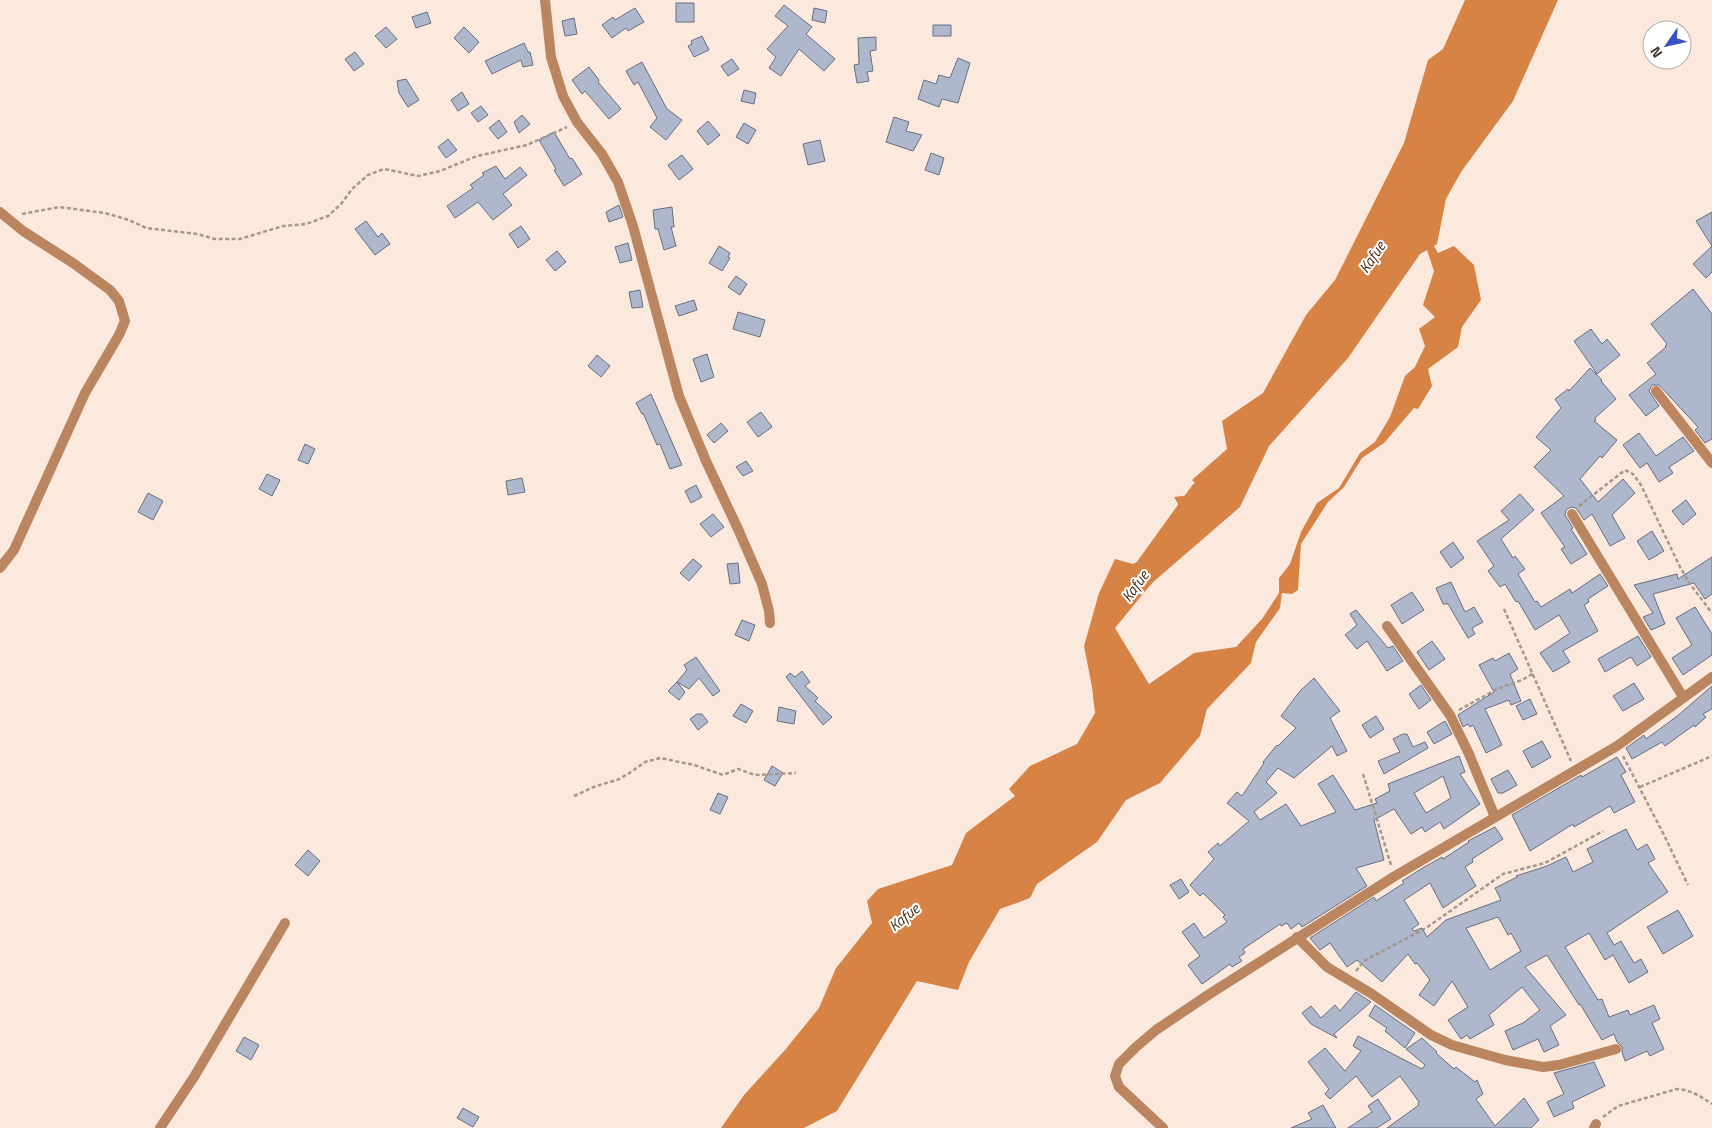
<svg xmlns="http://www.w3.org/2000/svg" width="1712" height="1128" viewBox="0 0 1712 1128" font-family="'Titillium Web',sans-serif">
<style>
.water{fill:#d78346;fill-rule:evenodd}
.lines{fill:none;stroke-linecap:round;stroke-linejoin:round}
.river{stroke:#d78346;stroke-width:25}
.building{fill:#afb7cd;stroke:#666e81;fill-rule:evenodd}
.path{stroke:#a6978e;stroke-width:2.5;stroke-dasharray:4 2.5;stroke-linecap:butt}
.minor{stroke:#bb8560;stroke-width:10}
.tertiary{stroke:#bb8560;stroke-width:10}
.labels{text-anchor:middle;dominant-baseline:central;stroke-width:4;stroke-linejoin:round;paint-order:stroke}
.water-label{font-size:15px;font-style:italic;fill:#4a280f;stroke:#fff}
</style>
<rect width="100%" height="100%" fill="#fce9dd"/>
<!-- water -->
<path class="water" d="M1465 0H1558L1513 101 1461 172 1446 199 1437 244 1434 246 1438 253 1454 246 1474 265 1481 300 1462 327 1458 347 1428 369 1432 386 1418 409 1414 408 1384 443 1362 458 1344 487 1328 502 1301 544 1298 590 1292 594 1282 593 1280 608 1256 642 1251 663 1207 709 1200 736 1160 783 1126 800 1097 842 1037 884 1030 898 1000 909 969 962 958 990 917 981 837 1111 804 1128H721L744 1095 785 1050 819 1008 836 968 872 923 867 901 878 889 952 865 966 833 1015 796 1009 789 1030 766 1077 744 1095 713 1092 687 1084 646 1099 593 1115 559 1133 564C1163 548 1174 550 1184 514L1174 497 1191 495 1196 484 1192 480 1227 449 1222 421 1263 393 1306 315 1335 280 1404 143 1428 60 1443 49ZM1427 250 1434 271 1423 305 1435 317 1419 329 1425 346 1415 367 1405 376 1390 417 1375 442 1360 453 1339 488 1317 503 1301 532 1290 564 1279 578V593L1262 619 1236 647 1194 653 1149 684 1115 628 1152 583 1240 507 1269 446 1348 358 1420 254Z"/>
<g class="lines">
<!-- river -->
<path class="river" d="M1142 576 1202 493"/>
</g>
<!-- building -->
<path class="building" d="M676 3H694V22H676Z
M784 5 812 27 806 34 835 59 824 71 799 49 781 76 769 68 776 57 767 49 788 26 775 16Z
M635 8 644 22 628 31 626 28 612 38 602 25 613 17 615 20Z
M814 8 827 11 825 23 812 20Z
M427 12 431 23 416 28 412 17Z
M574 18 577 34 565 36 562 21Z
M933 25H951V36H933Z
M386 27 397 39 386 48 375 36Z
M464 27 479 42 469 53 454 38Z
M702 36 709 50 694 57 688 46 692 44 691 41Z
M876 37V50L870 51 873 71 867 72 869 81 857 83 854 65 859 64 858 38Z
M524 43 528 52H530L533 65 523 67 521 60 492 74 485 61Z
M355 52 364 64 354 71 345 59Z
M958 58 970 63 958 103 942 99 939 107 918 99 924 80 936 84 939 75 950 78Z
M732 59 739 69 728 76 721 66Z
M642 62 667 109 682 120 666 140 650 127 657 118 638 82 634 85 626 71Z
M589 67 599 80 598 82 621 109 609 119 585 91 582 94 572 80Z
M406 79 419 100 408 107 399 93 397 81Z
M744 90 756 93 754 104 741 101Z
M462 92 469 104 458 111 451 100Z
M481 106 488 115 478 122 471 113Z
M522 115 530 124 519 133 514 122Z
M894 117 909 122 906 131 922 135 913 151 886 142Z
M499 120 507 132 498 139 489 128Z
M708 121 720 135 708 145 697 131Z
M744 123 756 130 748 144 736 137Z
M554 132 570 159 572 158 582 174 564 186 554 170 556 169 539 140Z
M448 139 457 150 446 158 438 147Z
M820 140 825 161 808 165 803 144Z
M931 153 944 158 939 175 925 170Z
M682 155 693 169 679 180 668 165Z
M496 166 505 179 520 167 527 175 503 194 512 205 493 220 478 202 455 218 447 206 473 188 470 185 484 175 482 173Z
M619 205 623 217 609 222 606 212Z
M672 207 674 227H671L676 246 664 250 658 229H655L653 210Z
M1712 212V246L1696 221Z
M366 221 378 237 382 233 390 244 375 255 355 229Z
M521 226 530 239 518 248 509 234Z
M628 243 632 260 620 263 615 247Z
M719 246 730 253 728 257 730 258 722 271 709 263Z
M1712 246V272L1706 278 1693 264Z
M557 251 566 262 555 271 546 260Z
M736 276 747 284 740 295 728 287Z
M1693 289 1712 314V439L1705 443 1695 430 1698 427 1659 385H1652L1649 391 1659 406 1646 416 1629 395 1656 374 1647 363 1666 347 1665 346 1667 344 1651 324Z
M640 290 643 307 632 308 629 292Z
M694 300 697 310 679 316 675 306Z
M738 312 765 320 760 337 733 329Z
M1591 329 1602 344 1607 339 1620 355 1597 374 1574 341Z
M707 354 714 377 701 382 693 359Z
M597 355 610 366 601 377 588 366Z
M1590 368 1602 380 1601 381 1616 399 1595 418 1596 420 1594 421 1617 440 1602 458 1600 456 1580 479 1598 502 1623 479 1635 493 1612 515 1625 538 1610 546 1592 514 1584 520 1576 508 1571 507 1566 510 1565 515 1573 528 1571 529 1587 554 1571 564 1561 549 1565 547 1541 513 1564 496 1534 467 1551 450 1536 437 1561 408 1555 399 1568 389 1569 391Z
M651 394 682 465 670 469 660 444 657 445 643 413 642 414 636 403Z
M761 412 772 427 758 437 747 422Z
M721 423 728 431 714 443 707 435Z
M1639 433 1656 456 1683 437 1694 451 1669 467 1673 473 1659 482 1647 463 1640 468 1623 445Z
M305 444 315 449 308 464 298 460Z
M746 461 753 471 743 476 736 467Z
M267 474 280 480 272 496 259 489Z
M522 478 525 492 508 495 506 481Z
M696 485 702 497 691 503 685 491Z
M148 493 163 501 153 520 138 512Z
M1520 494 1534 510 1501 539 1513 558 1515 556 1525 569 1518 574 1535 602 1537 601 1541 607 1570 589 1572 593 1600 574 1608 586 1588 599 1589 602 1584 605 1598 631 1563 651 1570 662 1553 672 1540 653 1570 633 1559 615 1535 630 1518 601 1516 602 1505 584 1500 587 1488 571 1494 566 1477 541 1509 520 1501 511Z
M1686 500 1696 514 1683 525 1672 511Z
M713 514 724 527 711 537 700 524Z
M1652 531 1664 551 1649 560 1637 541Z
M1453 542 1464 558 1451 568 1440 552Z
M1712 557V594L1705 599 1694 583 1653 594 1665 624 1651 630 1643 617 1653 613 1634 585 1677 574 1678 579Z
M693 559 702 566 689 581 680 573Z
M738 563 740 583 730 584 727 564Z
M1451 582 1465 612 1474 607 1483 622 1472 628 1475 634 1468 638 1448 604H1443L1436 588Z
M1412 592 1424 610 1402 624 1391 605Z
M1695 607 1712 634V655L1683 675 1672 658 1692 645 1676 618Z
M1356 610 1388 648 1393 646 1403 661 1387 671 1367 641 1357 649 1345 635 1357 625 1350 614Z
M742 620 755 625 749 641 735 635Z
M1638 636 1651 657 1637 666 1631 657 1605 672 1598 659Z
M1432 641 1445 659 1429 670 1417 652Z
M1509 653 1518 669 1510 674 1521 701 1511 705 1509 700 1485 709 1502 745 1486 753 1473 725 1470 727 1468 724 1463 727 1458 715 1494 692 1479 665 1493 658 1495 661Z
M696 657 720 691 713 696 699 678 689 689 677 682 687 670 684 665Z
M802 671 810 682 805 686 818 698 815 701 832 717 823 725 786 677 790 673 795 677Z
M1314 678 1340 711 1330 718 1347 751 1337 756 1332 746 1294 778 1278 768 1266 782 1277 793 1254 812 1260 820 1286 804 1301 826 1336 812 1318 784 1333 775 1355 810 1377 803 1375 799 1390 791 1388 784 1459 756 1465 772 1460 774 1480 804 1444 829 1440 822 1425 832 1422 827 1411 834 1394 809 1374 820 1384 860 1356 868 1367 886 1302 927 1299 923 1291 929 1287 923 1281 926 1280 924 1243 949 1245 953 1239 957 1242 961 1232 967 1230 964 1202 984 1188 965 1200 956 1182 932 1194 923 1204 938 1227 922 1223 917 1225 915 1203 893 1200 896 1190 885 1214 859 1208 852 1218 843 1220 846 1249 821 1227 803 1237 792 1242 796 1264 763 1263 762 1277 745 1278 746 1296 728 1281 716 1300 691ZM1443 776 1451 798 1426 813 1414 793Z
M677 682 685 692 679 700 668 691Z
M1634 683 1644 699 1623 711 1613 696Z
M1421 685 1431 700 1419 709 1409 694Z
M1712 686V709L1703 714 1706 717 1695 727 1694 725 1665 746 1662 742 1632 759 1626 748 1644 735 1646 739 1676 717Z
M1530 699 1537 714 1523 720 1516 706Z
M741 704 753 711 746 723 733 716Z
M779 707 796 711 794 724 777 721Z
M697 714H702L708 722 698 730 690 719Z
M1376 716 1384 729 1370 738 1362 725Z
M1445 721 1452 734 1434 744 1427 732Z
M1403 734H1407L1413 747 1425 742 1428 748 1384 774 1378 761 1400 752 1393 739Z
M1542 741 1551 757 1532 768 1523 751Z
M1617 757 1626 772 1621 775 1635 802 1614 813 1610 806 1574 827 1573 824 1530 851 1512 815 1581 775 1582 777Z
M772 766 783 773 775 786 764 780Z
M1508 770 1517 785 1503 793H1498L1491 779Z
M718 793 728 797 720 814 710 810Z
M1495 827 1503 839 1472 859 1473 862 1465 867 1476 886 1443 908 1430 883 1404 900 1419 924 1412 929 1414 931 1422 928 1427 937 1446 920 1501 900 1495 888 1517 877 1516 876 1547 866 1566 857 1573 872 1593 862 1587 849 1626 829 1637 850 1647 844 1655 859 1648 863 1668 892 1607 933 1614 945 1621 941 1634 963 1641 959 1648 972 1629 983 1613 955 1605 960 1589 933 1565 947 1598 1000 1602 999 1609 1017 1628 1010 1630 1015 1654 1005 1660 1019 1652 1023 1664 1049 1650 1056 1647 1051 1625 1061 1622 1052V1047L1617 1042 1614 1034 1602 1040 1580 1004 1579 1005 1547 955 1525 967 1566 1015 1550 1026 1559 1045 1544 1052 1538 1039 1513 1050 1505 1031 1523 1023 1540 1010 1522 987 1489 1015 1494 1025 1470 1039 1467 1035 1461 1039 1448 1020 1468 1007 1452 981 1434 1006 1419 995 1430 980 1417 963 1415 964 1408 954 1382 982 1357 960 1347 967 1330 943 1320 950 1310 938 1374 897 1376 901 1404 883 1402 881 1421 869 1442 857 1443 859 1469 842 1468 841ZM1498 917 1508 935 1511 933 1521 951 1490 970 1466 928Z
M308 850 320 861 308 876 295 865Z
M1181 879 1189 892 1179 899 1170 885Z
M1678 910 1693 936 1663 954 1647 927Z
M1356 992 1371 1002 1334 1034 1337 1038 1311 1024 1302 1013 1311 1006 1321 1018 1335 1005 1340 1011Z
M1375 1005 1415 1033 1405 1048 1385 1031 1387 1028 1369 1016Z
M1358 1036 1422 1069 1425 1065 1406 1049 1422 1038 1437 1052 1436 1053 1454 1069 1456 1067 1475 1082 1477 1080 1483 1094 1476 1099 1495 1126 1524 1098 1539 1120 1531 1128H1387L1419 1105 1418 1104 1419 1102 1400 1076 1372 1097 1356 1076 1330 1099 1325 1094 1329 1089 1308 1062 1325 1048 1345 1071 1361 1051 1353 1046Z
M244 1037 259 1045 251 1060 236 1051Z
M1594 1062 1605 1086 1572 1102 1574 1108 1554 1117 1547 1102 1564 1094 1554 1073Z
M1378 1099 1391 1119 1377 1128H1348L1372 1112 1368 1106Z
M1323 1105 1336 1128H1291L1312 1119 1308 1113Z
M463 1108 479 1117 473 1127 457 1118Z"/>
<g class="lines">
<!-- path -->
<path class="path" d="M22 214 59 207 105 213 129 220 146 228 197 234 215 239H240L283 226 306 224 328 216 341 204 352 189 368 175 384 169 418 176 440 171 477 156 527 145 567 127
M1579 506 1625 470 1633 474 1641 485 1679 565 1690 584 1712 613
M1504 609 1571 761
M1459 710 1497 689 1522 680 1534 673
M1623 756 1664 835 1688 885
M1363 774 1391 865
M1640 787 1712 756
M574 796 596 786 617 780 628 774 645 762 660 758 694 765 723 775 738 769 755 775 796 773
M1356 971 1364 961 1426 928 1503 874 1545 863 1603 831
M1603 1117 1618 1106 1677 1089C1691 1090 1700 1096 1712 1104"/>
<!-- minor -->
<path class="minor" d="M545 0 551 57 563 96 577 122 602 154 618 182 633 226 679 396 706 461 738 529 762 584 769 611 770 623
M0 212 23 231 73 263 110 290 119 301 125 321 119 335 85 393 14 550 0 568
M1656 391 1712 463
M1572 514 1683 697
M1387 626 1450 715 1469 754 1495 817
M1297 937 1327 967 1372 994 1431 1035 1452 1045 1505 1060 1543 1067 1559 1065 1616 1049
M160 1128 194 1077 285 923
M1594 1128 1596 1124"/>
<!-- tertiary -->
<path class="tertiary" d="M1163 1128 1119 1087 1115 1076 1119 1064 1136 1047 1156 1030 1208 995 1395 876 1617 746 1712 677"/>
</g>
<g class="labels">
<!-- water labels -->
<g class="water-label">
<text transform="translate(1372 257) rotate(-56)">Kafue</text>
<text transform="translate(1135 586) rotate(-54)">Kafue</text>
<text transform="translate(904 917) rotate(-39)">Kafue</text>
</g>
</g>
<!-- north arrow -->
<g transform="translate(1667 45) rotate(236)"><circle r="24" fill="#ffffff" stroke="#b3afad"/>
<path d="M0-4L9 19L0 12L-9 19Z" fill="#3851c3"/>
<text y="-8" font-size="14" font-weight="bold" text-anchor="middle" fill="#413832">N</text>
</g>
</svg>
